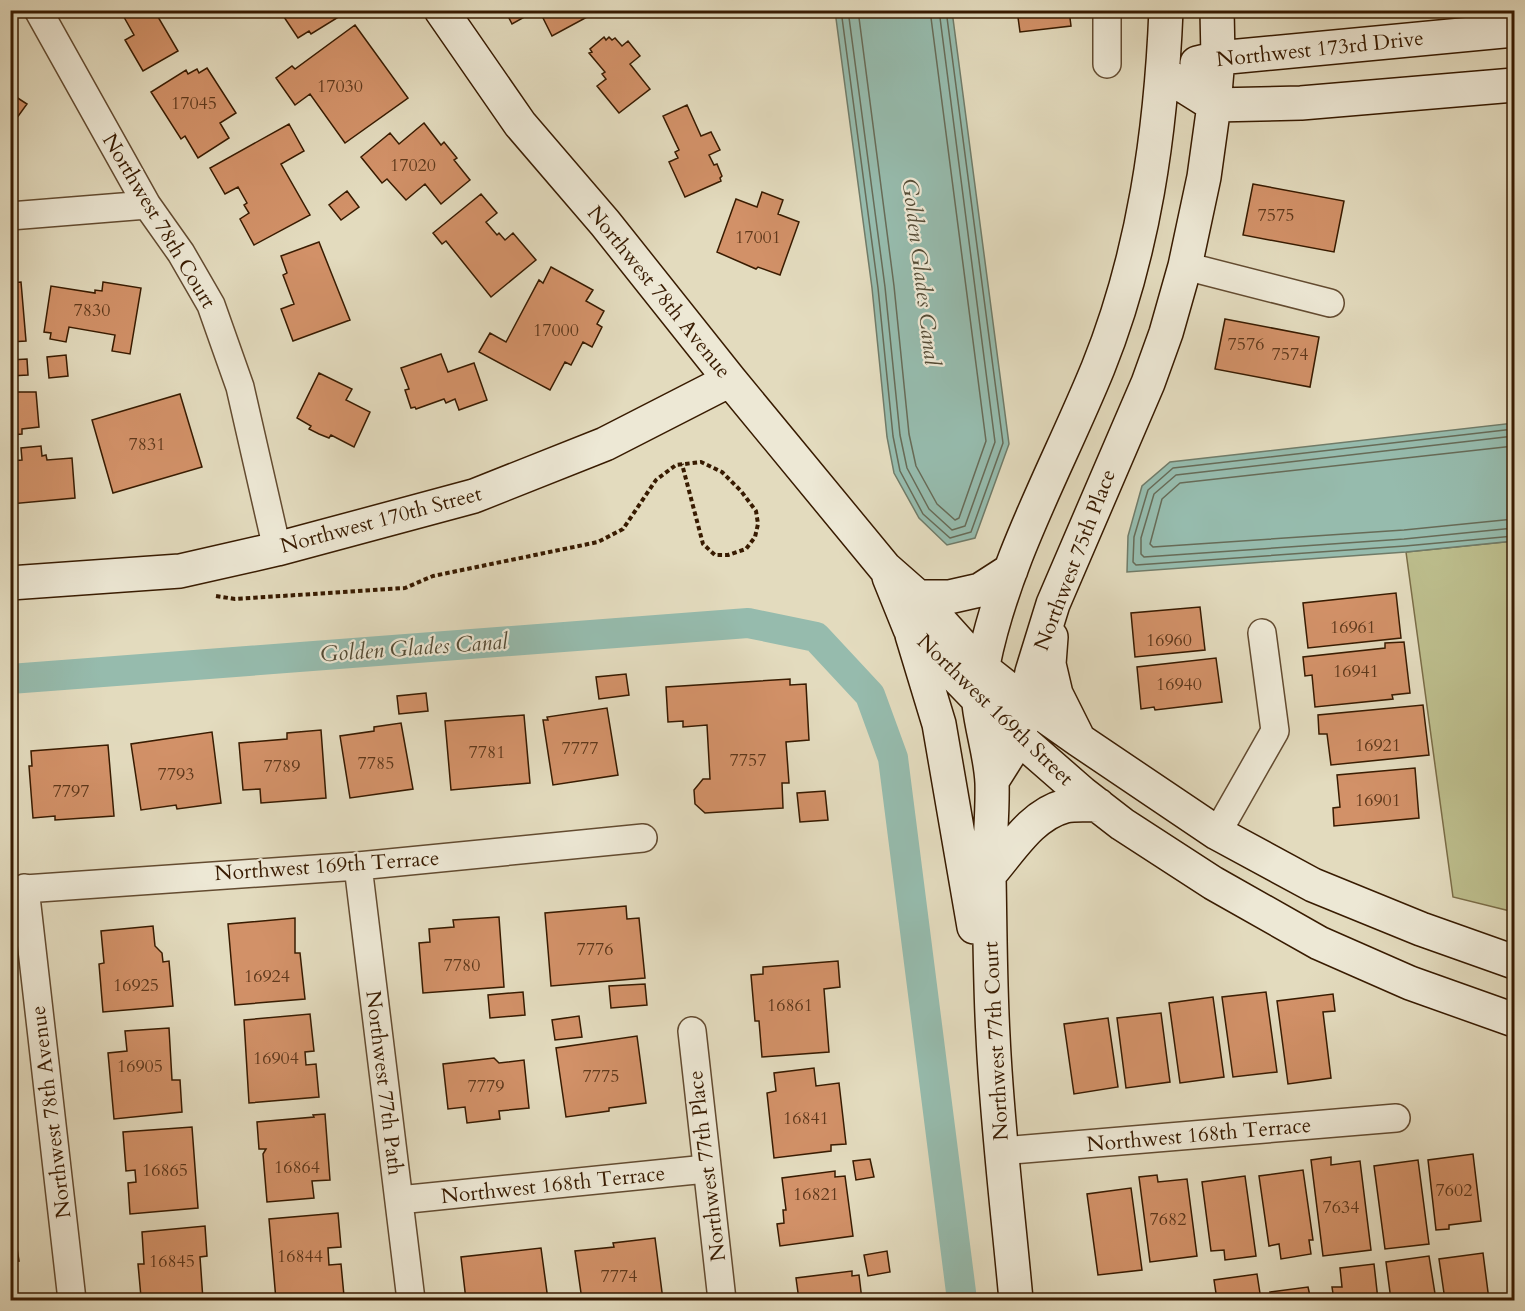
<svg xmlns="http://www.w3.org/2000/svg" width="1525" height="1311" viewBox="0 0 1525 1311" font-family="Cardo,serif">
<style>
.green{fill:#bcbd8c;stroke:#7a6c46;stroke-width:1.5}
.water{fill:#96bbad;stroke:#707b68;stroke-width:1.5}
.lines{fill:none;stroke-linecap:round;stroke-linejoin:round}
.shore{stroke:#676b57;stroke-width:1.5}
.canal{stroke:#96bbad;stroke-width:30}
.building{fill:#d29168;stroke:#381b01;stroke-width:1.5}
.street-casing{stroke:#634b30;stroke-width:30}
.secondary-casing{stroke:#381b01;stroke-width:36}
.path{stroke:#381b01;stroke-width:4;stroke-dasharray:4.5 3;stroke-linecap:butt}
.street{stroke:#ede8d5;stroke-width:27}
.secondary{stroke:#ede8d5;stroke-width:33}
.labels{text-anchor:middle;dominant-baseline:central;stroke-width:4.5;stroke-linejoin:round;paint-order:stroke}
.number-label{font-size:18px;fill:#5e381b}
.street-label{font-size:21px;fill:#381b01;stroke:#ede8d5}
.water-label{font-size:22px;font-style:italic;fill:#544b35;stroke:#ede8d5}
</style>
<rect width="100%" height="100%" fill="#e3dbbe"/>
<filter id="stains"><feTurbulence type="fractalNoise" baseFrequency=".00333" numOctaves="4"/><feColorMatrix values="0 0 0 0 .2 0 0 0 0 .09 0 0 0 0 .02 0 0 0 .5 -.17"/></filter>
<radialGradient id="worn" r=".72"><stop offset=".6" stop-color="#630" stop-opacity="0"/><stop offset="1" stop-color="#630" stop-opacity=".3"/></radialGradient>
<!-- green -->
<path class="green" d="M1514 541V912L1453 897 1406 552Z"/>
<!-- water -->
<path class="water" d="M835 11H952L1009 444 975 538 947 545 919 518 894 473 887 437 872 288Z
M1514 423V541L1406 552 1127 572 1128 536 1142 486 1170 462Z"/>
<g class="lines">
<!-- shore -->
<path class="shore" d="M841 10 878 288 893 436 900 471 923 514 950 538 971 532 1003 443 946 10
M848 10 885 287 900 435 907 468 929 509 952 530 965 526 995 442 939 10
M858 10 894 286 909 434 916 466 937 504 955 520 959 518 986 441 930 10
M1514 429 1173 468 1148 490 1134 537 1133 562 1136 565 1405 546 1514 536
M1514 436 1176 475 1154 494 1141 538V554L1144 557 1404 539 1514 528
M1514 446 1180 483 1162 499 1150 544 1153 547 1404 530 1514 519"/>
<!-- canal -->
<path class="canal" d="M10 679 748 623 816 637 870 695 893 758 962 1300"/>
</g>
<!-- building -->
<path class="building" d="M120 10H154L178 51 143 71 125 40 134 35Z
M277 10H343L345 13 311 34 309 31 298 38 282 14 280 16Z
M505 10H537L512 24Z
M539 10H600L552 36Z
M1017 10H1069L1071 26 1020 32Z
M355 25 408 98 345 143 310 94 295 105 276 78 292 66 295 69Z
M604 37 606 40 609 37 612 40 615 38 622 46 628 41 640 56 630 64 650 89 619 113 597 86 606 79 602 74 605 72 589 53 592 52 590 49Z
M207 68 236 113 220 123 229 138 198 158 185 136 181 139 151 92 186 70 188 74 197 69 199 73Z
M10 93 27 104 11 126 15 128 10 134Z
M687 105 701 136 711 132 720 150 709 155 714 165 717 164 722 176 720 178 721 181 685 197 669 162 678 158 675 152 679 150 663 116Z
M424 123 441 145 444 142 457 158 454 160 470 180 441 204 425 184 406 200 387 179 382 183 361 157 390 133 399 144Z
M289 124 304 151 281 164 310 215 254 245 240 219 249 213 244 205 247 203 238 187 225 194 210 168Z
M1253 184 1344 201 1334 252 1243 235Z
M347 191 359 207 341 220 329 205Z
M762 192 783 200 778 214 799 222 780 275 758 267 756 269 717 252 736 199 757 207Z
M481 194 497 213 486 222 497 235 499 233 505 240 513 233 536 260 491 297 446 241 442 244 433 233Z
M319 242 350 320 293 341 281 309 294 304 283 275 287 273 281 256Z
M551 267 593 290 586 301 604 311 597 324 602 327 592 347 583 342 571 365 565 362 550 390 479 352 490 333 506 342 539 280 543 283Z
M21 282 26 341 10 342V283Z
M103 282 141 288 130 354 112 351 115 335 69 327 66 342 50 339 51 333 44 332 51 286 95 293V290L102 291Z
M1225 319 1319 337 1310 387 1215 369Z
M441 354 448 372 474 363 487 400 459 410 455 399 446 403 444 399 416 409 415 407 411 408 405 390 409 389 401 368Z
M66 355 68 376 49 378 47 357Z
M27 359 28 375 10 376V360Z
M319 373 352 389 346 400 370 412 354 447 331 435 329 438 319 434 309 429 311 426 297 418Z
M10 392H36L39 427 22 429V434L10 435Z
M180 394 202 467 113 493 92 420Z
M41 446 42 456 46 455 47 460 72 458 75 498 10 504V461L22 460 21 448Z
M1396 593 1401 638 1308 648 1303 603Z
M1200 607 1205 650 1135 657 1131 613Z
M1404 642 1410 693 1392 695 1393 699 1315 707 1312 675 1305 676 1303 657 1385 648V643Z
M1216 658 1222 702 1155 710 1154 707 1141 709 1137 667Z
M626 674 629 695 599 699 596 677Z
M790 679V685L806 684 809 740 786 742 789 783H782L783 808 705 813 695 804 694 790 703 779H710L707 725 683 727V721L668 722 666 687Z
M426 693 428 711 399 714 397 696Z
M1423 705 1429 755 1331 765 1327 734H1319L1318 715Z
M607 708 618 775 553 785 543 720H548L547 717Z
M524 715 530 783 451 790 445 721Z
M401 723 413 789 350 798 340 736 374 731V727Z
M321 730 326 798 261 803 260 789 243 790 239 743 287 739V733Z
M212 732 221 803 177 809 176 805 141 810 131 744Z
M108 745 114 816 55 820V816L33 818 29 766H32L31 751Z
M1415 768 1419 818 1334 826 1333 808 1340 807 1337 775Z
M825 791 828 820 800 822 797 793Z
M626 906 627 919 639 918 645 978 551 986 545 913Z
M499 917 504 987 423 993 419 943 430 942 429 929 454 927 453 920Z
M295 918V953H300L305 999 235 1005 228 924Z
M153 926 155 946 162 953 163 962 169 961 173 1006 103 1012 99 964 104 963 101 931Z
M838 961 840 987 824 989 829 1052 762 1057 759 1021H755L751 975 763 974V967Z
M645 984 647 1005 611 1008 609 986Z
M523 992 525 1015 490 1018 488 995Z
M1266 992 1277 1072 1233 1077 1222 997Z
M1333 994 1335 1011 1323 1012 1331 1078 1288 1084 1277 1001Z
M1213 997 1224 1077 1180 1083 1169 1003Z
M1161 1013 1170 1082 1126 1088 1117 1018Z
M310 1014 314 1051 305 1052 306 1065 316 1064 319 1097 249 1103 244 1020Z
M579 1016 582 1037 555 1040 552 1020Z
M1108 1018 1118 1087 1074 1094 1064 1024Z
M169 1028 172 1080H180L182 1112 114 1119 108 1053 127 1051 125 1031Z
M637 1036 646 1103 609 1108V1111L566 1117 556 1048Z
M494 1058 499 1063 524 1060 529 1108 499 1111 500 1119 467 1123 465 1107 448 1109 443 1064Z
M814 1068 816 1086 839 1083 846 1144 831 1145V1151L774 1158 767 1093 776 1091 774 1073Z
M325 1114 330 1180 312 1181 314 1198 267 1202 263 1154 266 1149H259L257 1122 314 1117 313 1115Z
M192 1127 198 1208 130 1214 128 1183 136 1182 135 1170 126 1171 123 1132Z
M1473 1154 1481 1221 1449 1225V1229L1436 1230 1428 1160Z
M1331 1157V1165L1360 1161 1371 1250 1323 1256 1311 1160Z
M870 1159 874 1177 856 1180 853 1161Z
M1418 1160 1429 1244 1385 1249 1374 1166Z
M1303 1170 1313 1240H1309L1311 1254 1281 1259 1279 1244 1269 1246 1259 1176Z
M835 1171V1177L845 1176 853 1236 780 1246 777 1224 784 1223 783 1210H786L782 1178Z
M1157 1175 1158 1182 1187 1179 1197 1256 1150 1262 1139 1177Z
M1245 1176 1256 1256 1225 1260 1224 1250 1211 1251 1202 1182Z
M1131 1188 1142 1270 1098 1275 1087 1194Z
M10 1202 19 1261 10 1262Z
M338 1213 341 1247 328 1248 329 1265 341 1264 344 1296 276 1300 269 1219Z
M205 1226 207 1256 200 1257 203 1300H159V1296L141 1297 138 1264H144L142 1232Z
M655 1238 663 1300H582L575 1251 614 1247 613 1243Z
M541 1248 548 1300H466L461 1257Z
M887 1251 890 1272 868 1276 864 1255Z
M1483 1253 1489 1300H1445L1439 1259Z
M1429 1256 1436 1300H1391L1386 1262Z
M1374 1264 1378 1300H1334L1332 1287H1342L1340 1268Z
M852 1271V1276L859 1275 862 1300H799L796 1278Z
M1257 1274 1261 1300H1217L1214 1280Z
M1308 1287 1310 1296 1319 1295 1320 1300H1271L1270 1292Z"/>
<g class="lines">
<!-- street casing -->
<g class="street-casing">
<path id="street" d="M38 10 147 205 181 253 211 305 240 387 277 549
M1107 10V64
M10 216 147 205
M1185 266 1330 303
M1217 833 1275 731 1262 633
M358 866 411 1300
M25 888 72 1300
M10 890 358 866 643 838
M692 1031 722 1300
M1001 1151 1396 1118
M399 1200 706 1169"/>
</g>
<!-- secondary casing -->
<g class="secondary-casing">
<path id="secondary" d="M441 10 520 124 605 223 730 380 885 568 918 597 982 668 1025 702 1079 740 1217 833 1313 885 1421 929 1514 962
M1197 63 1218 58 1514 30
M1163 73 1214 105 1301 103 1514 85
M889 577 910 629 979 700 1019 738 1082 793 1122 824 1213 883 1319 943 1410 983 1514 1020
M10 583 180 571 277 549 474 496 605 444 730 380
M918 597H949L980 590 1011 570
M912 635 939 724 974 927
M1051 637 1049 664 1056 694 1077 736
M992 781 1019 738 1032 672 1053 604 1148 383 1166 333 1185 266 1204 177 1214 105 1218 58 1217 10
M989 875C1011 850 1031 815 1065 806 1075 804 1087 805 1098 805
M1016 1300C1008 1212 997 1124 993 1036 990 983 990 929 989 876 989 845 993 814 992 783 991 757 982 731 979 704 978 692 981 677 983 665 1004 560 1058 466 1098 368 1144 254 1161 132 1166 10"/>
</g>
<!-- path -->
<path class="path" d="M216 596 235 599 405 588 433 576 598 542 623 529 656 480 676 465 701 462 722 472 741 491 756 511 758 524 755 537 746 549 728 555H715L703 544 682 464"/>
<!-- street -->
<use href="#street" class="street"/>
<!-- secondary -->
<use href="#secondary" class="secondary"/>
</g>
<g class="labels">
<!-- number labels -->
<g class="number-label">
<text x="340" y="86">17030</text>
<text x="194" y="103">17045</text>
<text x="413" y="165">17020</text>
<text x="1276" y="215">7575</text>
<text x="758" y="237">17001</text>
<text x="92" y="310">7830</text>
<text x="556" y="330">17000</text>
<text x="1246" y="344">7576</text>
<text x="1290" y="354">7574</text>
<text x="147" y="444">7831</text>
<text x="1353" y="627">16961</text>
<text x="1169" y="640">16960</text>
<text x="1356" y="671">16941</text>
<text x="1179" y="684">16940</text>
<text x="1378" y="745">16921</text>
<text x="580" y="748">7777</text>
<text x="487" y="752">7781</text>
<text x="748" y="760">7757</text>
<text x="376" y="763">7785</text>
<text x="282" y="766">7789</text>
<text x="176" y="774">7793</text>
<text x="71" y="791">7797</text>
<text x="1378" y="800">16901</text>
<text x="595" y="949">7776</text>
<text x="462" y="965">7780</text>
<text x="267" y="976">16924</text>
<text x="136" y="985">16925</text>
<text x="790" y="1005">16861</text>
<text x="276" y="1058">16904</text>
<text x="140" y="1066">16905</text>
<text x="601" y="1076">7775</text>
<text x="486" y="1086">7779</text>
<text x="806" y="1118">16841</text>
<text x="297" y="1167">16864</text>
<text x="165" y="1170">16865</text>
<text x="1454" y="1190">7602</text>
<text x="816" y="1194">16821</text>
<text x="1341" y="1207">7634</text>
<text x="1168" y="1219">7682</text>
<text x="300" y="1256">16844</text>
<text x="172" y="1261">16845</text>
<text x="619" y="1276">7774</text>
</g>
<!-- street labels -->
<g class="street-label">
<text transform="translate(1320 49) rotate(-6)">Northwest 173rd Drive</text>
<text transform="translate(159 221) rotate(59)">Northwest 78th Court</text>
<text transform="translate(659 292) rotate(51)">Northwest 78th Avenue</text>
<text transform="translate(381 520) rotate(-15)">Northwest 170th Street</text>
<text transform="translate(1075 560) rotate(-69)">Northwest 75th Place</text>
<text transform="translate(995 710) rotate(44)">Northwest 169th Street</text>
<text transform="translate(327 866) rotate(-4)">Northwest 169th Terrace</text>
<text transform="translate(996 1041) rotate(-93)">Northwest 77th Court</text>
<text transform="translate(384 1083) rotate(83)">Northwest 77th Path</text>
<text transform="translate(51 1112) rotate(-97)">Northwest 78th Avenue</text>
<text transform="translate(1199 1135) rotate(-5)">Northwest 168th Terrace</text>
<text transform="translate(707 1166) rotate(-97)">Northwest 77th Place</text>
<text transform="translate(553 1185) rotate(-6)">Northwest 168th Terrace</text>
</g>
<!-- water labels -->
<g class="water-label">
<text transform="translate(921 272) rotate(83)">Golden Glades Canal</text>
<text transform="translate(414 648) rotate(-4)">Golden Glades Canal</text>
</g>
</g>
<!-- margin -->
<rect width="1525" height="1311" fill="none" stroke="#e3dbbe" stroke-width="36"/>
<rect x="12" y="12" width="1501" height="1287" fill="none" stroke="#381b01" stroke-width="3"/>
<rect x="18" y="18" width="1489" height="1275" fill="none" stroke="#381b01" stroke-width="1.5"/>
<rect width="100%" height="100%" filter="url(#stains)"/>
<rect width="100%" height="100%" fill="url(#worn)"/>
</svg>
